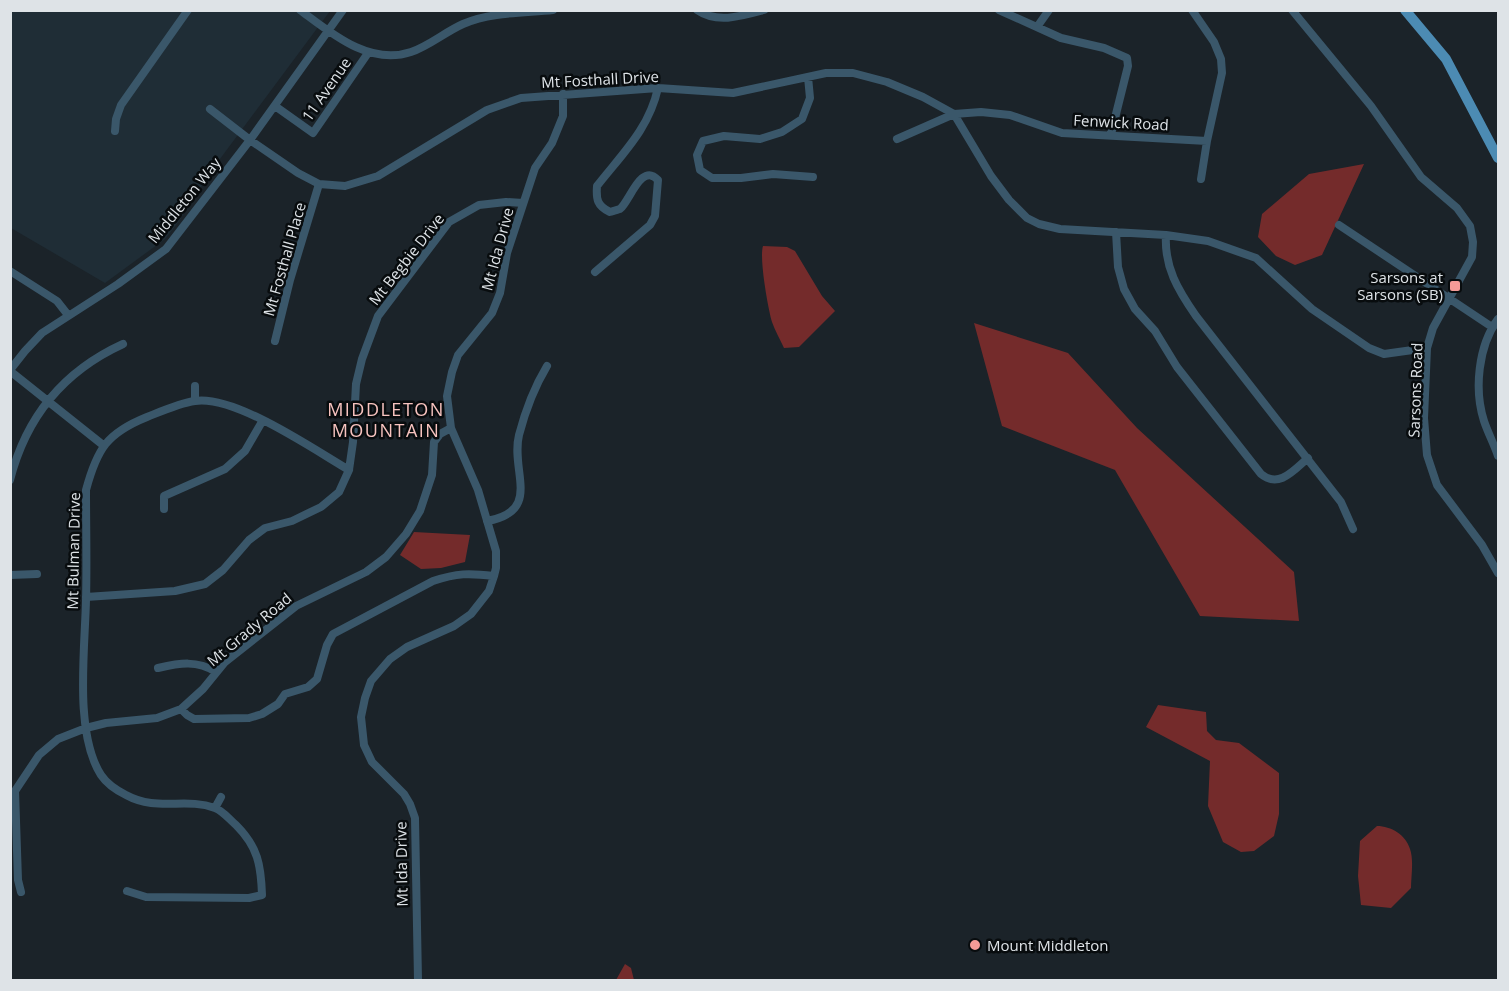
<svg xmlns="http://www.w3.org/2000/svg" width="1509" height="991" viewBox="0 0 1509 991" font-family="'Open Sans',sans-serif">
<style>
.built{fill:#1f2d36}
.forest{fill:#742b2b}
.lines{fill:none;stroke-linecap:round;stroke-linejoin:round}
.minor{stroke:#3a576a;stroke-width:8}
.major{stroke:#4c8bb3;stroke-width:10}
.poi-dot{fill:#f59b97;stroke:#080c0e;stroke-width:2}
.labels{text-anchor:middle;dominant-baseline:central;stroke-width:5;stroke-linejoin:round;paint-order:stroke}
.street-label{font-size:15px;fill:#dee3e7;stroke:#080c0e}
.poi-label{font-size:15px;fill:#dee3e7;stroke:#080c0e;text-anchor:end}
.quarter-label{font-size:18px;letter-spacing:1.5px;fill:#f7c3bf;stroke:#080c0e}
</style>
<rect width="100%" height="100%" fill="#1b2329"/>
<!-- built -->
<path class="built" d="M11 11H330L214 167 179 221 165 239 105 283 11 228Z"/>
<!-- forest -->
<path class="forest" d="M1364 164 1322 255 1295 265 1276 256 1258 237 1262 214 1309 174Z
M763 246 787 247 795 251 822 296 835 311 799 347 784 348C780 339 775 331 772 322 768 308 759 258 763 246Z
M974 323 1068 353 1137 428 1294 572 1299 621 1200 616 1115 470 1002 426Z
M414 532 470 535 465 562 441 568 421 569 400 555Z
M1158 705 1206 712 1207 731 1216 740 1239 743 1279 773V814L1274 836 1254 851 1241 852 1223 842 1208 806 1210 761 1146 727Z
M1377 826C1391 826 1406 835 1410 849 1414 860 1411 877 1411 888L1391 908 1361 905 1358 876 1360 841Z
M625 964 631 968 634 980H616Z"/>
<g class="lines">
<!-- minor -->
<path class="minor" d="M300 10C331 33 369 66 411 52 429 46 445 32 463 24 491 12 523 13 553 10
M697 10C717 24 742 16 764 10
M999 10 1061 38 1104 48 1127 58 1128 66 1111 134
M1192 10 1214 42 1221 59 1222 73 1207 141 1201 179
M1292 10 1371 106 1421 177 1457 208 1470 226 1473 242 1472 257 1433 328 1427 348 1424 418 1427 455 1437 485 1482 545 1498 573
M1037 27 1049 10
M808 77 810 98 802 119 782 132 760 139 724 136 703 141 697 155 700 170 712 178H741L773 174 813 177
M275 106 313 133 368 53
M210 109 250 140 298 173 319 184 345 186 378 176 487 110 521 98 658 88 733 93 826 73H853L887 82 923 97 954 114 991 176 1009 200 1027 218 1039 224 1060 229 1166 235 1208 241 1256 258 1312 309 1369 348 1384 354 1427 348
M115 131 116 119 121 105 188 10
M897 139 954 114 981 112 1010 115 1062 133 1207 141
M1339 225 1492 327
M1116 232 1118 267 1124 289 1135 309 1155 331 1177 367 1261 474C1279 489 1294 470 1308 458
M1166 235C1164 267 1178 290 1196 316L1341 502 1353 529
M10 271 57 301 68 315
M595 272 650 225 655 216 658 180C641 162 630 201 620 209 619 209 611 212 610 212 597 206 596 199 597 186 622 154 649 129 658 88
M1498 319C1478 346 1474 390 1484 421 1488 433 1494 444 1498 456
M275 341 290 280 319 184
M10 370 25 351 42 333 118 284 166 249 250 140 343 10
M10 371 103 445
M195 401V386
M10 480C26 417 64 371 123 344
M164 509V496L225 469 245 451 263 420
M487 521C543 511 510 471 519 435 525 412 535 386 547 366
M10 575 37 574
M86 597 175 591 205 584 223 570 249 540 265 528 292 521 321 507 339 492 349 470 353 442 356 384 362 359 378 316 449 222 479 205 506 202 523 203
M158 668C180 663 197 660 216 672
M181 709 187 715 194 719 249 718 262 714 278 704 285 694 308 687 317 679 327 645 333 634 433 581C457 573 469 573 494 576
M15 791 18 880 21 892
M10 793 15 791 39 755 58 739 86 728 106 723 157 718 181 709 203 689 225 662 296 606 366 572 386 557 406 534 420 511 432 475 434 442 440 434 451 428
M215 808 221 797
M127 891 146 897 249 898 262 895C261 865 258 847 236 825 229 819 223 811 215 808 185 797 157 812 126 795 116 790 107 784 101 775 74 733 85 649 86 600 87 563 86 527 86 490 97 449 107 433 147 417 162 411 180 403 195 401 235 395 313 449 349 470
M418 980 415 818 410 804 404 794 372 762 364 745 361 717 365 698 371 681 390 659 407 647 454 626 471 614 489 591 494 576 496 568V551L478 490 451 428 447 396 452 372 458 355 492 313 500 293 507 253 535 168 552 143 563 116V94"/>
<!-- major -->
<path class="major" d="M1405 10 1446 59 1498 158"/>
</g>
<!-- markers -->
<g class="poi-dot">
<rect x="1449" y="280" width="12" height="12" rx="3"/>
<circle cx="975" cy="945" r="6"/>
</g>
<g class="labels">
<!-- street labels -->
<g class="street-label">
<text transform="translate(600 79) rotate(-3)">Mt Fosthall Drive</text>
<text transform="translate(326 89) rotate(-55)">11 Avenue</text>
<text transform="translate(1121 122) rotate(3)">Fenwick Road</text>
<text transform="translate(184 200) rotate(-51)">Middleton Way</text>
<text transform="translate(497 249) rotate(-75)">Mt Ida Drive</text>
<text transform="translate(284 259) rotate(-74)">Mt Fosthall Place</text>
<text transform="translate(406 259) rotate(-52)">Mt Begbie Drive</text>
<text transform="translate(1415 390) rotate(-88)">Sarsons Road</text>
<text transform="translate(73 551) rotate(-89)">Mt Bulman Drive</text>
<text transform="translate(249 629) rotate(-40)">Mt Grady Road</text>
<text transform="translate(401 864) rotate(-91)">Mt Ida Drive</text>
</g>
<!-- poi labels -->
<g class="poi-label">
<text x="1443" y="277">Sarsons at<tspan x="1443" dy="17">Sarsons (SB)</tspan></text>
<text x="987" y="945" text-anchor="start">Mount Middleton</text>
</g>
<!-- quarter labels -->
<g class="quarter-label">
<text x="386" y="409">MIDDLETON<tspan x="386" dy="21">MOUNTAIN</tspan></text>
</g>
</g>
<!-- border -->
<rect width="1509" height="991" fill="none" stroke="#dee3e7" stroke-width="24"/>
</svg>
